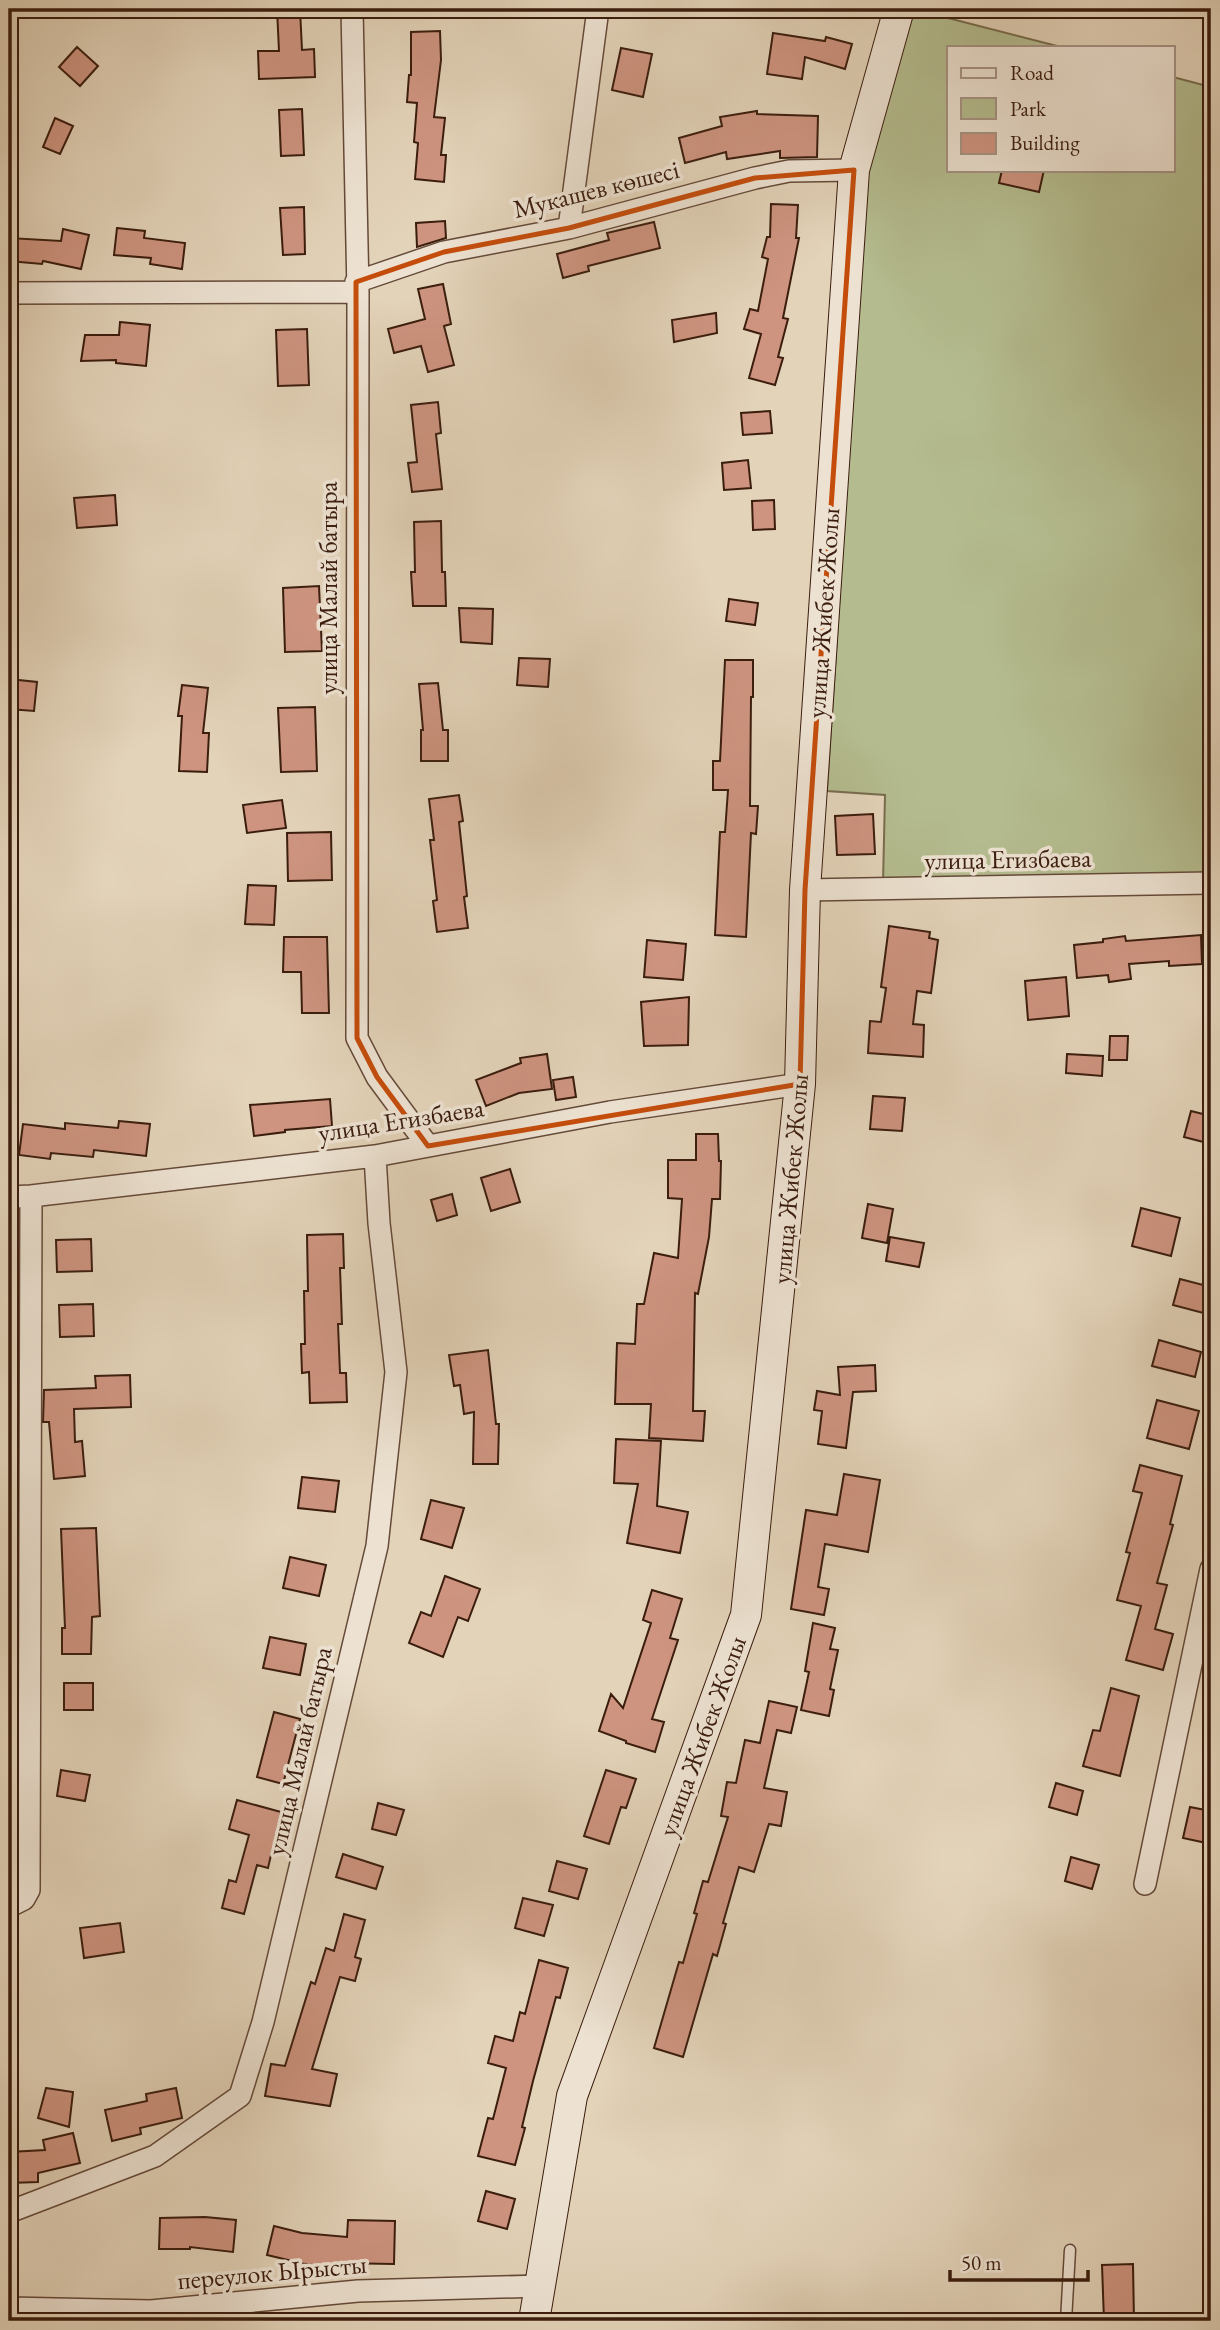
<svg xmlns="http://www.w3.org/2000/svg" width="1220" height="2330" viewBox="0 0 1220 2330" font-family="'EB Garamond',serif">
<style>
.green{fill:#b4bc8f;stroke:#786c4e;stroke-width:2}
.building{fill:#ce9480;stroke:#3b1d0e;stroke-width:2}
.lines{fill:none;stroke-linecap:round;stroke-linejoin:round}
.service-casing{stroke:#654a39;stroke-width:13}
.minor-casing{stroke:#654a39;stroke-width:24}
.secondary-casing{stroke:#3b1d0e;stroke-width:32}
.service{stroke:#ede2d2;stroke-width:10}
.minor{stroke:#ede2d2;stroke-width:21}
.secondary{stroke:#ede2d2;stroke-width:30}
.marked{fill:none;stroke:#c54d0c;stroke-width:5;stroke-linejoin:round}
.labels{text-anchor:middle;dominant-baseline:central;stroke-width:7;stroke-linejoin:round;paint-order:stroke}
.street-label{font-size:26px;fill:#3b1d0e;stroke:#ede2d2}
</style>
<rect width="100%" height="100%" fill="#e3d3b9"/>
<filter id="stains"><feTurbulence type="fractalNoise" baseFrequency=".00286" numOctaves="4"/><feColorMatrix values="0 0 0 0 .2 0 0 0 0 .09 0 0 0 0 .02 0 0 0 .5 -.17"/></filter>
<radialGradient id="worn" r=".72"><stop offset=".6" stop-color="#630" stop-opacity="0"/><stop offset="1" stop-color="#630" stop-opacity=".3"/></radialGradient>
<!-- green -->
<path class="green" d="M913 9 1061 47H949V170H1173V77L1211 87V880L883 883 885 795 827 791 867 171Z"/>
<!-- building -->
<path class="building" d="M277 9H300L302 50 314 49 315 77 259 79 258 51H279Z
M440 31 441 60 434 117 445 118 441 155H446L444 182 415 179 418 143 414 142 417 103 407 102 409 75H411V32Z
M773 33 825 41 826 37 852 44 845 69 805 57 802 79 767 74Z
M77 47 98 66 80 86 59 67Z
M621 48 652 54 643 97 612 90Z
M302 109 304 155 281 156 279 110Z
M757 111V114L818 116 817 157 780 158V151L727 159 726 152 685 163 679 138 722 126 720 117Z
M55 118 73 126 60 154 43 147Z
M1002 170H1044L1039 192 999 183Z
M771 204 798 205 796 238H799L783 318 788 319 778 357 783 358 775 385 749 378 761 334 744 329 750 309 758 311 768 259 762 257 767 237H770Z
M304 207 305 254 283 255 280 208Z
M445 221 446 238 417 247 416 223Z
M654 222 660 248 588 266 589 271 563 278 557 254 609 240 607 233Z
M117 228 145 231 144 238 185 243 182 269 150 264 151 258 114 255Z
M63 229 89 235 81 269 43 261 42 264 9 261V238L61 241Z
M443 284 451 324 444 326 454 365 428 372 421 346 394 353 388 329 425 319 418 289Z
M716 313 717 333 674 342 672 320Z
M120 322 150 325 146 366 116 363V360L81 361 85 335H119Z
M307 329 309 385 278 386 276 330Z
M438 402 441 433 436 434 442 489 412 492 408 463 417 462 411 405Z
M770 411 772 433 743 435 741 413Z
M748 460 751 488 724 490 722 463Z
M115 495 117 525 77 528 74 498Z
M774 500 775 529 753 530 752 501Z
M441 521 442 572H445L446 606H413L411 572H415L414 522Z
M319 586 322 651 285 652 283 588Z
M729 599 758 603 755 625 726 621Z
M459 608 493 609 492 644 461 642Z
M519 658 550 659 548 687 517 685Z
M725 660H753V697H751L750 806H758L756 834 751 833 746 937 715 935 720 832H725L728 790H713V761H720Z
M9 679 37 682 34 711 9 709Z
M438 683 443 730H448V761H421V730H423L419 684Z
M182 685 208 688 203 733H209L207 772 179 771 182 716H178Z
M315 707 317 771 281 772 278 708Z
M459 795 463 821 459 822 467 896 464 897 468 928 437 932 433 901 437 900 430 840H434L429 799Z
M282 800 286 828 247 833 243 805Z
M873 814 875 854 837 855 835 816Z
M331 832 332 880 288 881 287 833Z
M248 885 276 886 274 925 245 924Z
M889 926 930 932 929 938 938 940 931 993 917 991 913 1024 924 1025 923 1057 868 1053 870 1021 881 1022 886 988 881 987Z
M1201 935 1202 964 1169 966V961L1129 964 1131 979 1109 982 1108 975 1077 978 1074 945 1103 942V939L1125 936 1126 941Z
M284 937H327L329 1013H302L301 972H283Z
M647 940 686 944 683 980 644 977Z
M1066 977 1069 1016 1028 1020 1025 981Z
M689 997 688 1045 644 1046 641 1002Z
M1110 1036H1128L1127 1060H1109Z
M547 1054 552 1089 519 1093 486 1106 476 1080 521 1063 520 1058Z
M1067 1054 1103 1056 1102 1076 1066 1073Z
M573 1077 576 1097 556 1100 553 1080Z
M873 1096 905 1098 902 1131 870 1129Z
M330 1099 332 1126 285 1130V1132L254 1136 250 1105Z
M1191 1111 1211 1116V1144L1184 1137Z
M119 1121 150 1124 146 1156 94 1150 93 1157 51 1153 50 1159 19 1155 23 1124 65 1129V1123L118 1128Z
M696 1134H718L719 1161H721L720 1199H712L709 1237 698 1294 695 1293 693 1411H705L703 1441 649 1438 651 1404H615L617 1343 635 1344 637 1304H644L654 1253 678 1258 682 1199 668 1198V1160H696Z
M510 1169 520 1202 491 1211 481 1178Z
M452 1194 457 1215 437 1221 431 1200Z
M868 1204 893 1209 887 1243 862 1238Z
M1141 1208 1180 1218 1171 1256 1132 1246Z
M343 1234 344 1268H340L342 1324H338L340 1373H346L347 1402 310 1403 309 1372 302 1373 301 1344H305L304 1291H308L307 1235Z
M890 1237 924 1243 919 1267 886 1261Z
M91 1239 92 1271 57 1272 56 1240Z
M1180 1279 1211 1287V1315L1173 1305Z
M93 1304 94 1336 60 1337 59 1305Z
M1159 1340 1201 1352 1195 1377 1152 1366Z
M488 1350 496 1424H499L498 1464H473L474 1412 464 1414 460 1385 454 1386 449 1355Z
M875 1365 876 1391 853 1392 846 1448 818 1444 822 1411 814 1410 817 1391 840 1395 838 1367Z
M130 1375 131 1407 74 1409 75 1442 82 1441 85 1476 54 1479 49 1422H43L44 1390 96 1388 95 1376Z
M1157 1400 1199 1411 1189 1449 1147 1438Z
M616 1439 661 1441 657 1506 688 1512 680 1553 627 1543 638 1484 614 1483Z
M1140 1465 1182 1476 1170 1524 1173 1525 1157 1583 1167 1585 1155 1629 1173 1634 1163 1670 1126 1660 1141 1606 1117 1600 1130 1553 1126 1552 1142 1493 1133 1491Z
M844 1474 880 1480 868 1552 825 1544 818 1587 829 1589 824 1615 791 1609 806 1510 837 1515Z
M302 1477 339 1481 335 1512 298 1508Z
M431 1500 464 1508 452 1548 421 1539Z
M96 1528 100 1616 92 1617 91 1654H62V1628H65L61 1529Z
M290 1557 326 1565 319 1596 283 1588Z
M445 1576 480 1589 468 1621 458 1617 443 1657 409 1643 421 1612 431 1616Z
M652 1590 682 1599 670 1638 678 1640 652 1719 664 1722 655 1752 626 1743V1741L599 1731 611 1694 623 1708 651 1623 643 1620Z
M813 1623 835 1628 830 1649 838 1650 830 1689 834 1690 829 1716 801 1710 809 1672 805 1671Z
M270 1637 306 1644 300 1675 263 1668Z
M64 1683H93V1710H64Z
M1111 1688 1139 1696 1120 1776 1083 1766 1093 1730 1100 1731Z
M769 1701 797 1707 791 1733 777 1730 764 1788 787 1792 781 1826 769 1824 754 1872 739 1867 723 1923 726 1924 717 1956 713 1954 683 2057 654 2048 679 1962 683 1963 697 1914 694 1913 703 1881 708 1882 728 1817 721 1816 727 1782 736 1783 745 1740 760 1743Z
M274 1712 300 1719 283 1784 257 1777Z
M61 1770 90 1775 85 1801 57 1796Z
M606 1770 636 1779 626 1808 621 1807 609 1844 584 1836Z
M1056 1783 1083 1791 1077 1815 1049 1807Z
M237 1800 281 1812 268 1868 257 1865 244 1914 222 1908 229 1880 236 1882 249 1835 229 1829Z
M378 1803 404 1810 396 1835 372 1829Z
M1190 1807 1211 1811V1844L1183 1838Z
M343 1854 383 1867 376 1889 336 1877Z
M1071 1857 1099 1865 1092 1889 1065 1881Z
M557 1861 587 1869 578 1899 549 1891Z
M523 1898 553 1905 544 1936 515 1928Z
M344 1914 365 1920 355 1957 361 1959 355 1981 340 1977 312 2069 337 2074 330 2106 265 2096 271 2064 285 2066 311 1982 315 1984 326 1948 334 1951Z
M120 1923 124 1952 84 1958 80 1928Z
M539 1960 568 1968 560 1998 556 1997 533 2081 522 2127 525 2128 515 2165 478 2156 488 2118 493 2119 506 2068 488 2063 495 2036 513 2041 520 2012 525 2014Z
M46 2088 73 2092 69 2127 38 2118Z
M176 2088 182 2118 140 2128 141 2134 112 2141 105 2110 147 2101 146 2094Z
M73 2133 80 2163 38 2173V2182L9 2183V2152L45 2150 43 2140Z
M486 2191 515 2199 507 2229 478 2221Z
M205 2217 236 2220 233 2252 190 2247V2249H159L160 2218Z
M348 2220 395 2221 394 2264 336 2263V2268L305 2264 267 2255 274 2226 302 2233 347 2237Z
M1133 2264 1134 2321H1104L1102 2265Z"/>
<g class="lines">
<!-- service casing -->
<g class="service-casing">
<path id="service" d="M1066 2321 1070 2250"/>
</g>
<!-- minor casing -->
<g class="minor-casing">
<path id="minor" d="M352 9 358 292 357 1038 377 1077 428 1146
M569 228 598 9
M356 282 444 252 569 228 755 178 789 171 854 170
M9 293 358 292
M805 890 1211 883
M9 1197 31 1196 375 1156 610 1112 800 1084
M1145 1884 1211 1569
M14 1904 24 1899 29 1890 31 1196
M9 2212 155 2156 240 2096 263 2022 377 1546 396 1372 379 1223 375 1156
M9 2308 151 2311 358 2291 540 2286"/>
</g>
<!-- secondary casing -->
<g class="secondary-casing">
<path id="secondary" d="M534 2321 572 2096 746 1615 800 1084 805 890 854 170 899 9"/>
</g>
<!-- service -->
<use href="#service" class="service"/>
<!-- minor -->
<use href="#minor" class="minor"/>
<!-- secondary -->
<use href="#secondary" class="secondary"/>
</g>
<!-- marked area -->
<path class="marked" d="M854 170 805 890 800 1084 428 1146 377 1077 357 1038 356 282 444 252 569 228 755 178Z"/>
<g class="labels">
<!-- street labels -->
<g class="street-label">
<text transform="translate(596 189) rotate(-14)">Мукашев көшесі</text>
<text transform="translate(328 588) rotate(-90)">улица Малай батыра</text>
<text transform="translate(823 613) rotate(-86)">улица Жибек Жолы</text>
<text transform="translate(1008 859) rotate(-1)">улица Егизбаева</text>
<text transform="translate(401 1120) rotate(-9)">улица Егизбаева</text>
<text transform="translate(790 1179) rotate(-85)">улица Жибек Жолы</text>
<text transform="translate(702 1736) rotate(-70)">улица Жибек Жолы</text>
<text transform="translate(299 1751) rotate(-77)">улица Малай батыра</text>
<text transform="translate(272 2272) rotate(-5)">переулок Ырысты</text>
</g>
</g>
<!-- margin -->
<rect width="1220" height="2330" fill="none" stroke="#e3d3b9" stroke-width="35"/>
<rect x="10" y="10" width="1199" height="2309" fill="none" stroke="#3b1d0e" stroke-width="3.5"/>
<rect x="18" y="18" width="1185" height="2295" fill="none" stroke="#3b1d0e" stroke-width="2"/>
<!-- legend -->
<rect x="947" y="46" width="228" height="126" fill="#ede2d2" stroke="#a69384" stroke-width="2"/>
<rect x="961" y="68" width="35" height="10" fill="#ede2d2" stroke="#a69384" stroke-width="2"/>
<text x="1010" y="80" font-size="21" fill="#3b1d0e">Road</text>
<rect x="961" y="98" width="35" height="21" fill="#b4bc8f" stroke="#a69384" stroke-width="2"/>
<text x="1010" y="116" font-size="21" fill="#3b1d0e">Park</text>
<rect x="961" y="133" width="35" height="21" fill="#ce9480" stroke="#a69384" stroke-width="2"/>
<text x="1010" y="150" font-size="21" fill="#3b1d0e">Building</text>
<!-- scale -->
<path d="M950 2270v10h138v-10" fill="none" stroke="#3b1d0e" stroke-width="3.5"/>
<text x="961" y="2270" font-size="21" fill="#3b1d0e" stroke="#ede2d2" stroke-width="5" paint-order="stroke">50 m</text>
<rect width="100%" height="100%" filter="url(#stains)"/>
<rect width="100%" height="100%" fill="url(#worn)"/>
</svg>
